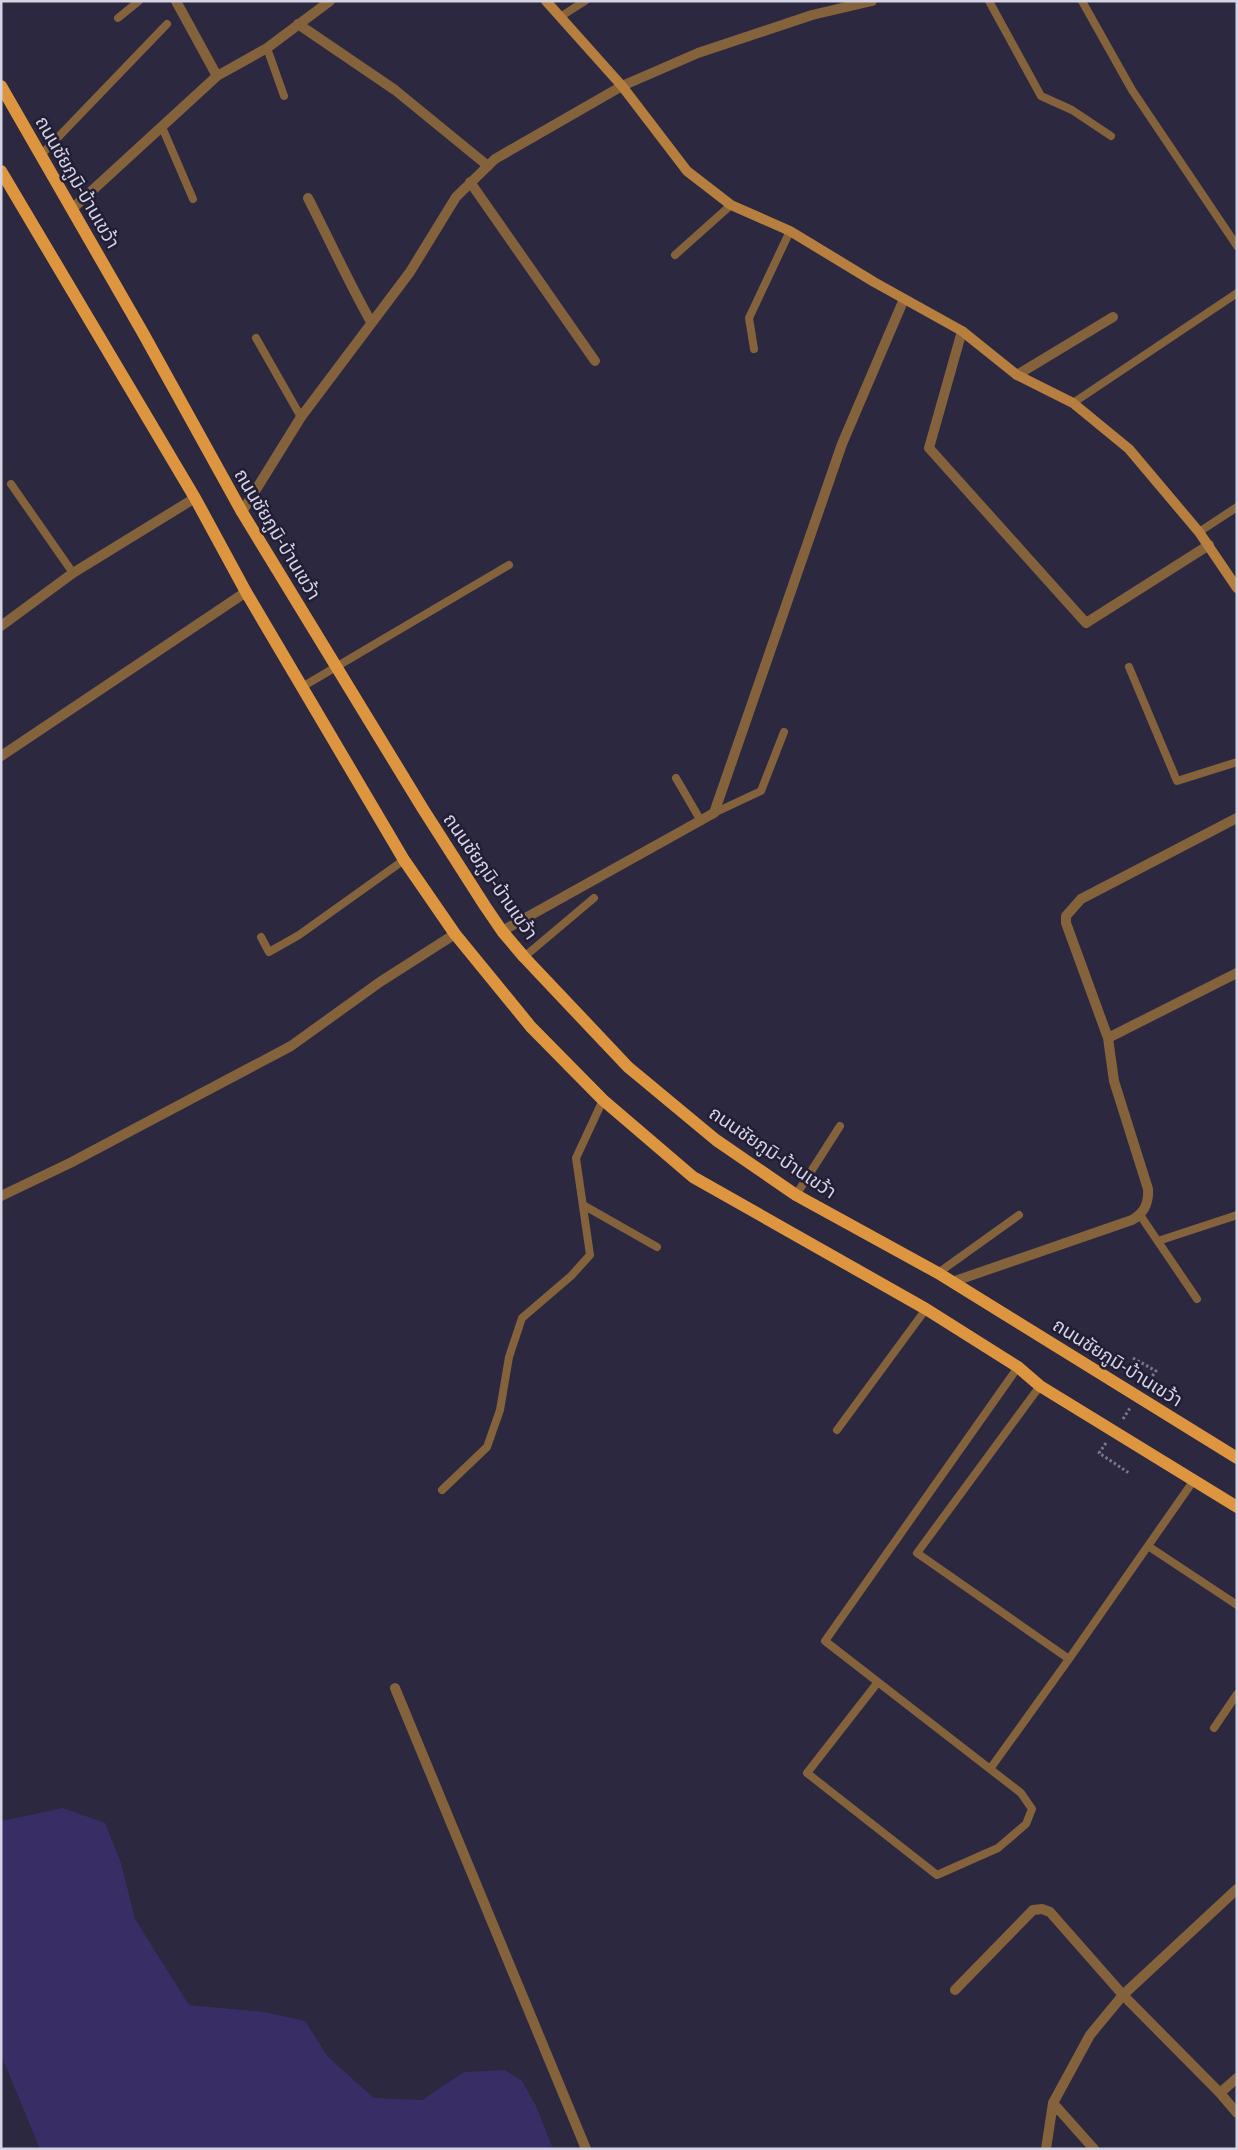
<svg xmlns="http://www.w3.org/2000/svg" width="1238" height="2150" viewBox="0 0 1238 2150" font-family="'PT Sans Narrow','Noto Sans Thai',sans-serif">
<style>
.green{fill:#382e65}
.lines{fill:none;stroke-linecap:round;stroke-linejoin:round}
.path{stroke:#79778b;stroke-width:3;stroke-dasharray:2.5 2.5;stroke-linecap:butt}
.lane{stroke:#84623c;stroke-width:8}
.street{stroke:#84623c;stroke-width:10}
.secondary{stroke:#b67f3f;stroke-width:10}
.primary{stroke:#dd963f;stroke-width:12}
.labels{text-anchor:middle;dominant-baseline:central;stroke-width:5;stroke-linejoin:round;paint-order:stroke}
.street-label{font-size:19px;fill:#d5d4e4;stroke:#211e35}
</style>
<rect width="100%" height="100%" fill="#2b283f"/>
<!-- green -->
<path class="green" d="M63 1808 105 1823 121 1863 135 1919 189 2005 264 2012 305 2021 328 2057 374 2098 422 2100 464 2072 505 2070 522 2081 536 2106 553 2149H40L1 2055V1821Z"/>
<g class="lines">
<!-- path -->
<path class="path" d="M1133 1358 1156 1371 1145 1386
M1123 1419 1130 1408
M1106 1443 1099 1453 1129 1473"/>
<!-- lane -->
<path class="lane" d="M989 1 1041 96 1072 110 1111 136
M1082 1 1132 90 1237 246
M560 17 585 1
M118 18 139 1
M267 48 284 96
M162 127 193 199
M41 155 167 24
M675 255 731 205
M256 338 301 417
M754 349 749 318 790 231
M1073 403 1237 293
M11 484 73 573
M1199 532 1237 507
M1129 667 1177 781 1237 762
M302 687 509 565
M676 778 701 821
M714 813 761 791 784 732
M261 937 269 952 299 935 404 860
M524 957 594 898
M796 1195 840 1126
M583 1205 657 1247
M1140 1215 1197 1299
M1158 1241 1237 1215
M938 1273 1019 1215
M1040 1386 917 1553 1069 1659 1194 1480
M837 1430 926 1309
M442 1490 487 1447 500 1410 509 1357 522 1318 571 1276 590 1255 576 1158 603 1100
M1148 1546 1237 1605
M878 1682 807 1773 937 1875 998 1848 1026 1824 1032 1809 1021 1793 825 1641 1018 1367
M1214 1728 1237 1694
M990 1769 1069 1659"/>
<!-- street -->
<path class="street" d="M176 1 217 76
M298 24 395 90 488 166
M470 182 595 361
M308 198C329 239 348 281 371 322
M72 209 217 76 267 48 330 1
M962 331 929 448 1086 623 1209 545
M1017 375 1113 317
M242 512 301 417 410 272 456 197 495 159 622 86 698 53 812 15 872 1
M1 626 73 573 195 498
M1 756 246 592
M502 931 714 813 842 444 904 299
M1108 1038 1237 973
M1 1196 70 1163 291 1046 380 982 455 934
M952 1282 1132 1220C1144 1213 1149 1204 1148 1189L1114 1081 1108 1038 1066 923V916L1081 899 1237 818
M395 1688 586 2149
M955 1990 1033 1910 1042 1909 1050 1912 1123 1995 1220 2093 1237 2113
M1220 2093 1237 2078
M1053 2103 1094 2149
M1046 2149 1053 2103 1090 2035 1123 1995 1237 1889"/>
<!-- secondary -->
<path class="secondary" d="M546 1 622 86 687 171 731 205 790 231 874 282 962 331 1017 375 1073 403 1129 449 1199 532 1237 588"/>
<!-- primary -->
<path class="primary" d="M1 86 143 333 242 512 423 809 485 906 502 931 524 957 628 1067 716 1140 796 1195 938 1273 1237 1458
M1 171 195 498 246 592 404 860 455 934 531 1027 603 1100 693 1177 926 1309 1018 1367 1040 1386 1237 1507"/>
</g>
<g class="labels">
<!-- street labels -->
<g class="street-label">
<text transform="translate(78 182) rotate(60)">ถนนชัยภูมิ-บ้านเขว้า</text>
<text transform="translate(278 534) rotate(59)">ถนนชัยภูมิ-บ้านเขว้า</text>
<text transform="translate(491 876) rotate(55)">ถนนชัยภูมิ-บ้านเขว้า</text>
<text transform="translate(773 1152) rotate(34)">ถนนชัยภูมิ-บ้านเขว้า</text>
<text transform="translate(1118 1362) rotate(32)">ถนนชัยภูมิ-บ้านเขว้า</text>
</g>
</g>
<!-- border -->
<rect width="1238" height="2150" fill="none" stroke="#d5d4e4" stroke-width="5"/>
</svg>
